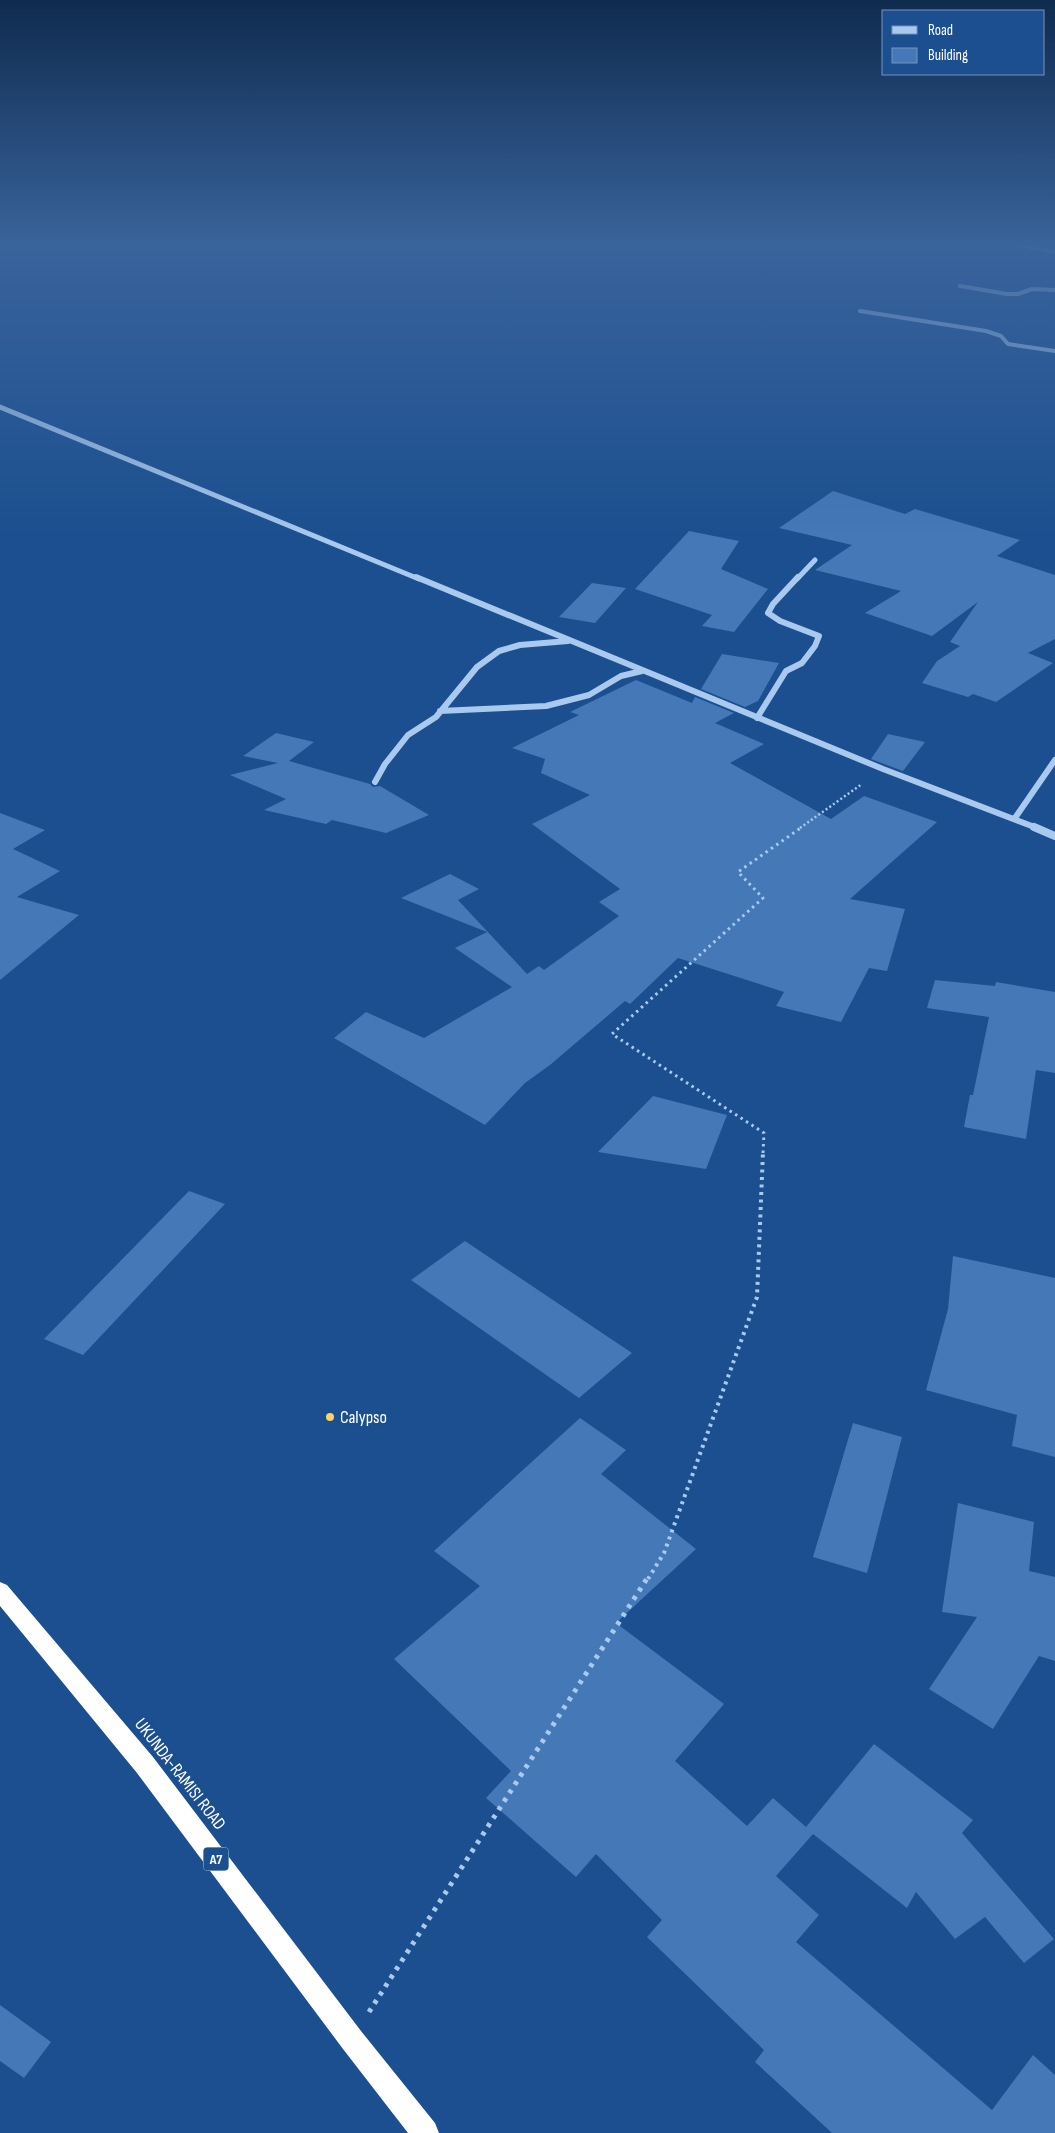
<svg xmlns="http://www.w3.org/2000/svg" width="1055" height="2133" viewBox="0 0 1055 2133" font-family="'Sofia Sans Condensed',sans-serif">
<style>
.building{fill:#4478b7}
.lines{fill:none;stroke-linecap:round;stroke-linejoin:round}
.path-far3{stroke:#a9c9ee;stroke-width:2.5;stroke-dasharray:2 2.5;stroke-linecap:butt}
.path-far2{stroke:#a9c9ee;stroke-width:3;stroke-dasharray:2.5 4;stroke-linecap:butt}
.path-far1{stroke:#a9c9ee;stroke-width:4;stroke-dasharray:3 4.5;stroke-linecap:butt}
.path{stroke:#a9c9ee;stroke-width:5;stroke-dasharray:4 6;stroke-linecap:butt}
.minor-far3{stroke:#a9c9ee;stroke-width:4}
.minor-far2{stroke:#a9c9ee;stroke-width:5}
.minor-far1{stroke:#a9c9ee;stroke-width:6}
.minor{stroke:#a9c9ee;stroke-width:8}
.highway{fill:#fff;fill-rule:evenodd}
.poi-dot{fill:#ffd166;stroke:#1b4f8f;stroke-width:2}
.labels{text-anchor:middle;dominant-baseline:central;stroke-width:5;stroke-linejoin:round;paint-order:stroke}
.shield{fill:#1b4f8f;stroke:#bbcadd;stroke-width:1}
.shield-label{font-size:14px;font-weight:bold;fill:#fff}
.near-poi-label{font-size:18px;fill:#fff;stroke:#1b4f8f;text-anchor:start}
.near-street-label{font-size:18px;fill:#fff;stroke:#1b4f8f}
</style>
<rect width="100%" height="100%" fill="#1b4f8f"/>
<!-- building -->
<path class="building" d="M833 491 905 514 915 509 1020 540 997 556 1055 575V639L1028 653 1053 663 996 702 973 694 968 697 922 683 937 661 960 646 950 642 978 602 932 636 865 613 901 591 815 570 852 545 779 528Z
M689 531 739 541 721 569 768 589 734 632 702 626 712 615 635 589Z
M592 583 626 588 595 623 559 617Z
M722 654 779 663 758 701 745 707 701 689Z
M636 680 692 703 695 697 734 713 715 723 764 744 730 763 831 819 864 796 937 822 850 899 905 909 887 971 869 968 841 1022 776 1006 784 992 678 958 630 1004 625 1001 550 1065 525 1083 485 1125 334 1038 366 1012 424 1038 512 987 455 948 487 932 401 898 450 874 479 889 458 900 527 974 539 966 544 970 619 916 599 902 620 889 532 824 590 795 541 773 545 759 512 748 579 715 570 712Z
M276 733 314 742 289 761 370 784 373 787 380 786 429 815 386 833 332 820 326 824 264 810 286 799 230 775 278 763 243 756Z
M888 734 925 742 903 771 871 759Z
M0 813 45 830 13 849 60 871 17 897 79 915 0 980Z
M935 980 995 986 996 982 1055 992V1073L1036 1070 1026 1139 964 1127 970 1095H973L989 1017 927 1008Z
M653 1096 727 1115 706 1169 598 1152Z
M189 1191 225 1204 83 1355 44 1339Z
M465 1241 632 1353 579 1398 411 1280Z
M953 1256 1055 1278V1457L1012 1446 1017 1415 926 1390 948 1309Z
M580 1418 626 1450 601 1474 696 1549 616 1623 724 1704 675 1761 747 1826 773 1798 806 1827 874 1744 973 1820 962 1833 1054 1939 1024 1963 985 1917 955 1939 916 1892 907 1908 813 1834 776 1876 819 1915 796 1942 992 2110 1033 2055 1055 2075V2133H832L755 2062 764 2050 647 1937 662 1920 596 1854 576 1877 486 1798 511 1771 394 1659 480 1586 434 1551Z
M853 1423 902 1437 867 1573 813 1557Z
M958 1503 1034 1522 1029 1571 1055 1577V1661L1039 1656 993 1729 929 1689 977 1617 942 1612Z
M0 2005 51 2042 24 2078 0 2061Z"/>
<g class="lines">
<!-- path-far3 -->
<path class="path-far3" d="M800 828 862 784"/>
<!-- path-far2 -->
<path class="path-far2" d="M763 1153 764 1133 612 1034 763 898 738 872 802 827"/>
<!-- path-far1 -->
<path class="path-far1" d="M648 1579 664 1553 757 1297 763 1152"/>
<!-- path -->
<path class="path" d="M369 2012 648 1577"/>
<!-- minor-far3 -->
<path class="minor-far3" d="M998 241 1055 252
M960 286 1007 294H1018L1032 289 1055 290
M860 311 986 331 1001 336 1008 344 1055 351"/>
<!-- minor-far2 -->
<path class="minor-far2" d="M0 407 419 579
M797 579 815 560"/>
<!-- minor-far1 -->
<path class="minor-far1" d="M416 577 883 769 1037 828
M440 711 546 706 589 695 621 676 642 671
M757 718 786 671 802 663 815 646 819 636 780 621 768 613 773 604 798 577
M375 782 385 764 408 735 436 717 477 667 499 651 520 645 568 641
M1015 818 1055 760"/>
<!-- minor -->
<path class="minor" d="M1034 827 1055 836"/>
<!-- highway -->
<path class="highway" d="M0 1582 7 1585 153 1757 361 2031 435 2123 439 2133H408L343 2049 137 1773 0 1606Z"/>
</g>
<!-- sky -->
<linearGradient id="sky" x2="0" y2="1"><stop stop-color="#0f2b4f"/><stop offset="0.45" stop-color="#39639b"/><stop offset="1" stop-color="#39639b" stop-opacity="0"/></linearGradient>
<rect width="1055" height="540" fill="url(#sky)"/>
<!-- markers -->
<circle class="poi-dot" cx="330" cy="1417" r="5"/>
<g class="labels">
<!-- shield labels -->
<rect class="shield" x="203.5" y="1847.5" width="25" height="23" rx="4"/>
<g class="shield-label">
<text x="216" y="1859">A7</text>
</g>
<!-- near-poi labels -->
<g class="near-poi-label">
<text x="340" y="1417">Calypso</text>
</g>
<!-- near-street labels -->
<g class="near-street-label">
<text transform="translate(180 1774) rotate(52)">UKUNDA-RAMISI ROAD</text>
</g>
</g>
<!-- legend -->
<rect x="882" y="10" width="162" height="65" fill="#1b4f8f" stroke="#7695bc"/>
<rect x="892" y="26" width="25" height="8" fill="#a9c9ee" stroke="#7695bc"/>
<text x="928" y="35" font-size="15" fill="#ffffff">Road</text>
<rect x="892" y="48" width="25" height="15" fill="#4478b7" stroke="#7695bc"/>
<text x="928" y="60" font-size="15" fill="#ffffff">Building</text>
</svg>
